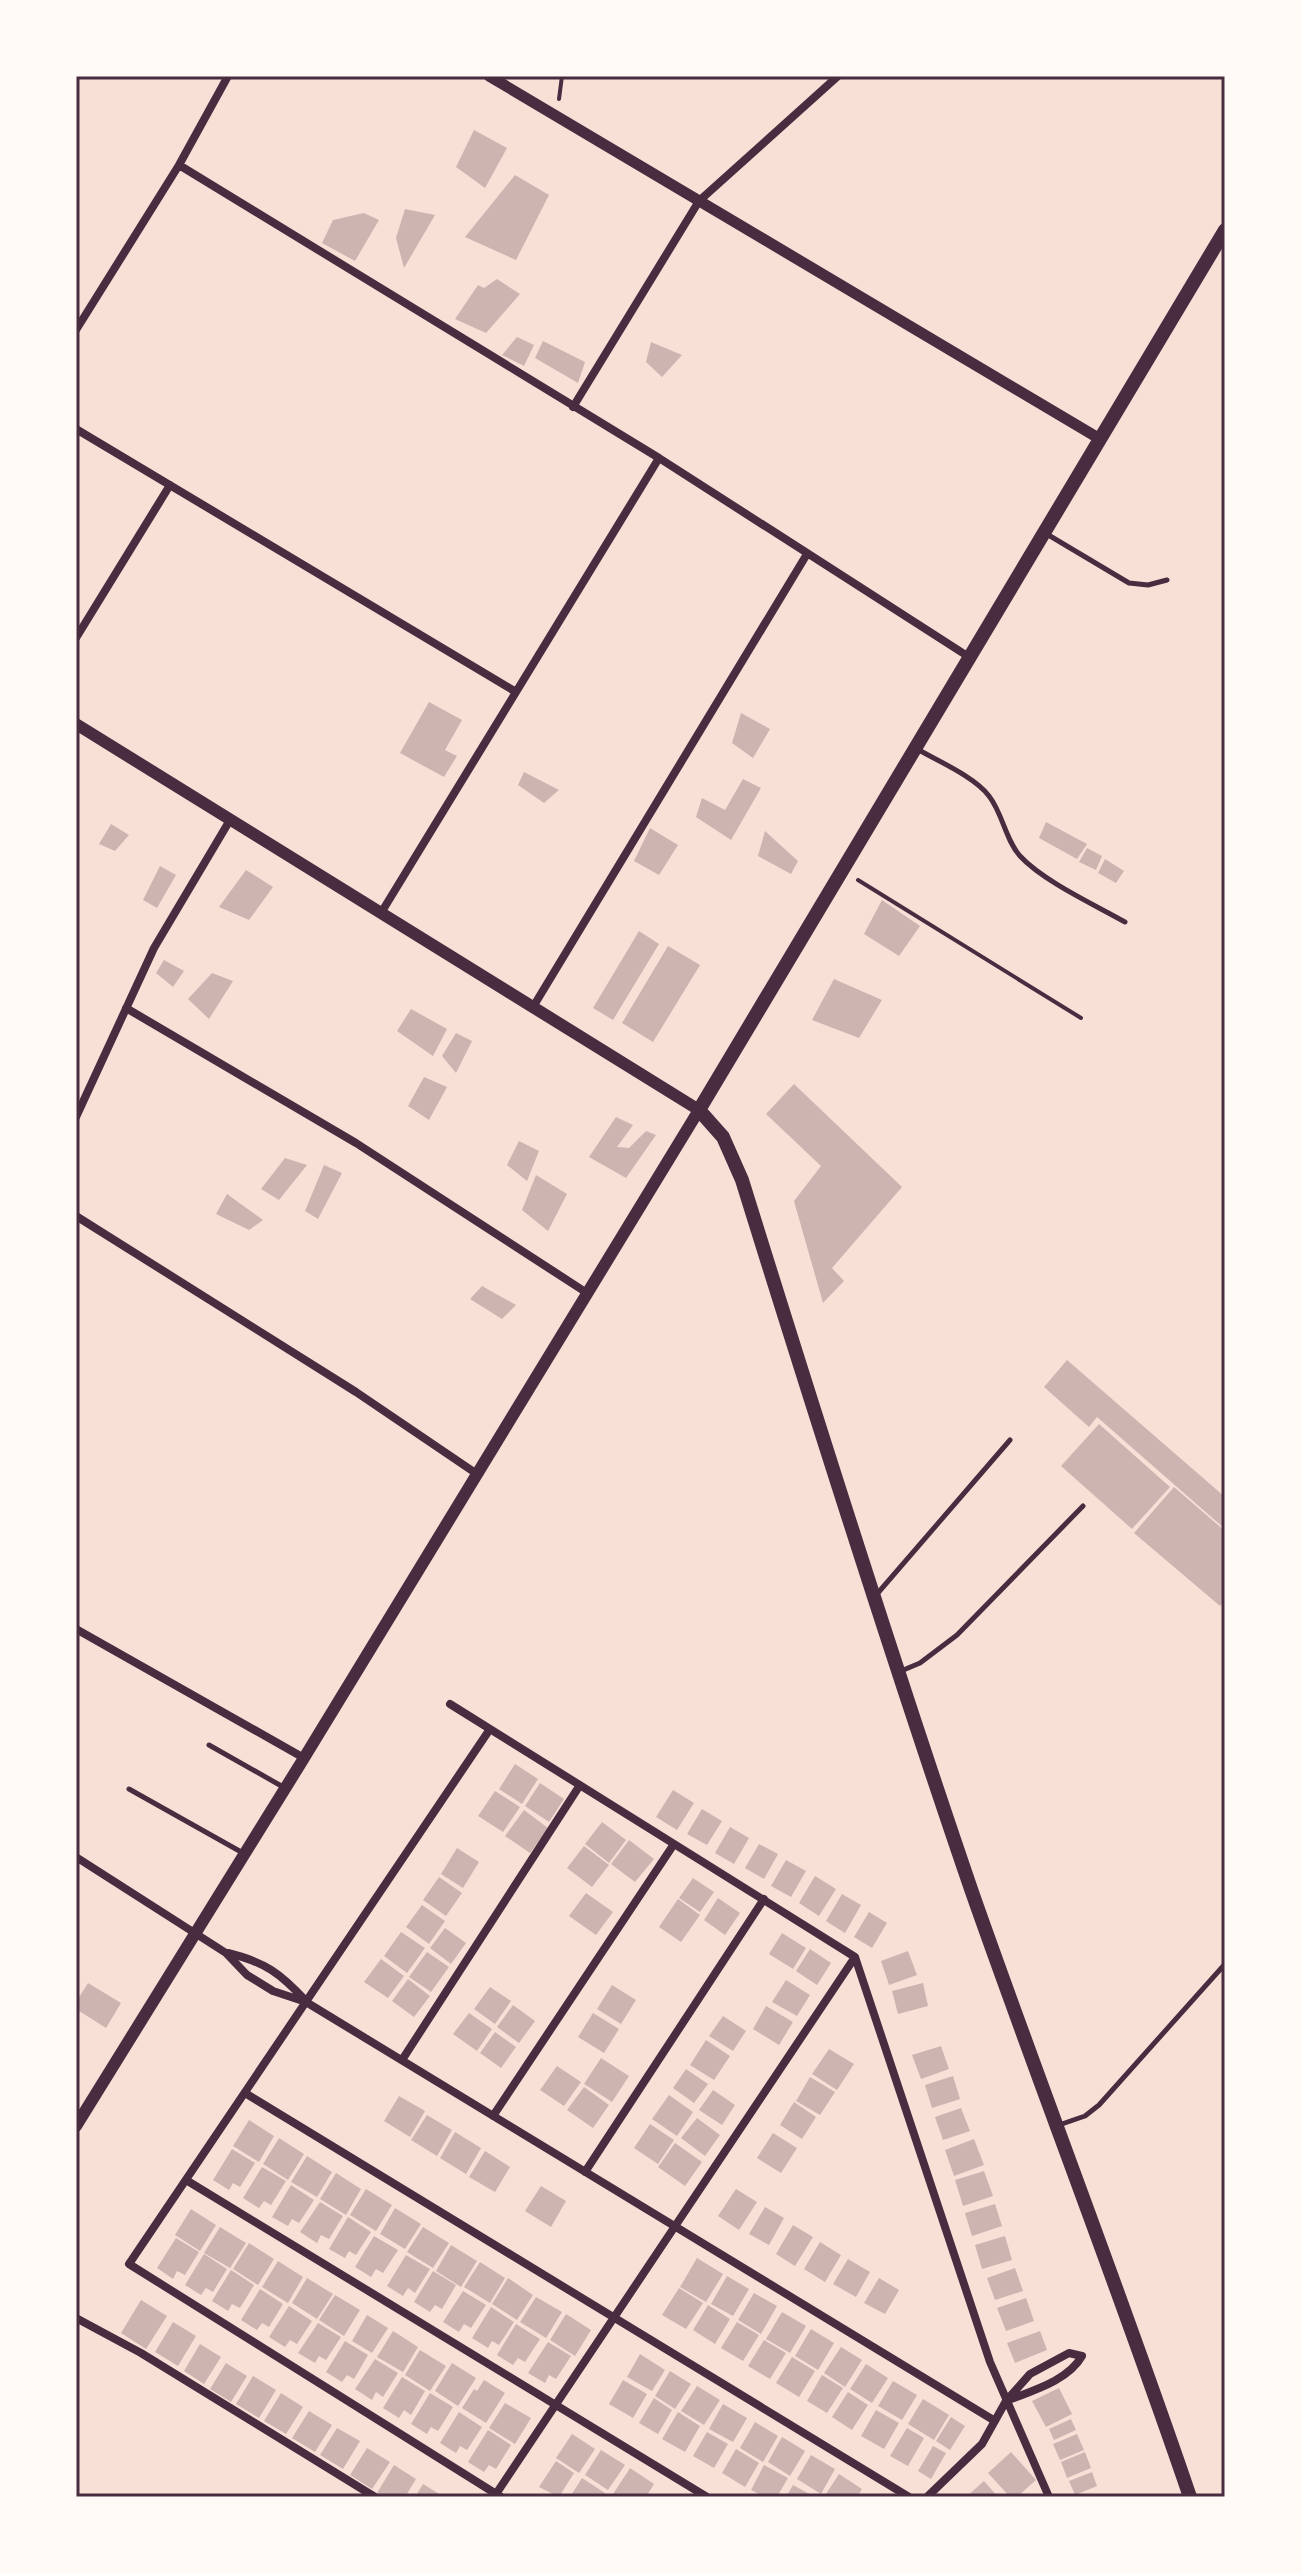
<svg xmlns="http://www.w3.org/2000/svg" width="1301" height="2573" viewBox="0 0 1301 2573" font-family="Inter,sans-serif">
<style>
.building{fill:#ccb4b1}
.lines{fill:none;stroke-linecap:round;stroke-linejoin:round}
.path{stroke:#4a2c40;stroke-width:4}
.service{stroke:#4a2c40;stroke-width:5}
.minor{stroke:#4a2c40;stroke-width:8}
.tertiary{stroke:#4a2c40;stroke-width:11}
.secondary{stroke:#4a2c40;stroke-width:12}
.primary{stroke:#4a2c40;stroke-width:14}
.neatline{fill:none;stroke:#4a2c40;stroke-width:3}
</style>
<rect width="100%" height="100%" fill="#f7e1d7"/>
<!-- building -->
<path class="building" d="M474 130 507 148 485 188 456 167Z
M515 175 549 195 516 260 465 237Z
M405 209 435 215 404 268 396 238Z
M364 213 379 220 355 261 322 243 333 220Z
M497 279 520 294 486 333 455 319 478 285 484 288Z
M517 337 534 345 524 366 502 355Z
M543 341 585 362 578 383 535 358Z
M651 342 682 355 662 377 646 362Z
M429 702 462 720 445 750 457 756 444 777 400 753Z
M741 713 770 729 753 758 732 743Z
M524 772 559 790 544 803 518 785Z
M743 779 761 788 731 840 696 817 702 798 725 810Z
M1046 822 1087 844 1077 859 1039 838Z
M111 824 129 835 115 851 99 844Z
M650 828 678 845 659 875 634 861Z
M765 831 798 861 791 874 758 856Z
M1087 848 1102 856 1096 870 1079 862Z
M1105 859 1124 871 1116 883 1098 873Z
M160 866 176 875 157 908 143 900Z
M246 870 273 887 249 920 219 907Z
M882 900 920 926 899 956 864 934Z
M639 931 659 944 613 1020 593 1008Z
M668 946 700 965 653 1042 622 1023Z
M164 960 184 971 173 987 156 973Z
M212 973 233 981 209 1019 188 999Z
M834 979 882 1000 859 1038 812 1020Z
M411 1009 447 1029 433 1056 397 1031Z
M456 1033 472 1041 456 1073 442 1056Z
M424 1077 447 1087 429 1120 408 1106Z
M794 1084 902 1187 832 1268 844 1281 823 1303 794 1201 821 1166 766 1114Z
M616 1117 633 1125 617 1147 629 1148 646 1131 656 1135 626 1178 589 1157Z
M519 1141 539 1151 527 1181 507 1165Z
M285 1158 307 1165 279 1200 261 1189Z
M324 1165 342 1173 318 1219 305 1211Z
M536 1175 567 1194 548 1231 522 1210Z
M227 1194 263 1220 249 1230 216 1214Z
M482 1286 516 1305 502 1319 470 1299Z
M1067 1360 1225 1497V1529L1097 1417 1089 1427 1044 1387Z
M1099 1424 1170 1487 1132 1529 1061 1466Z
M1174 1487 1225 1531V1600L1220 1606 1134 1533Z
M515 1764 538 1779 522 1804 499 1789Z
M540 1783 564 1799 549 1822 525 1806Z
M673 1790 694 1803 677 1830 656 1817Z
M495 1791 520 1807 503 1832 478 1816Z
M702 1809 722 1821 707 1845 687 1834Z
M524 1810 548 1828 530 1853 505 1836Z
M602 1822 626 1840 609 1863 585 1844Z
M730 1827 749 1838 734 1864 715 1853Z
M629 1840 654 1859 635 1882 611 1864Z
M759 1844 778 1854 764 1879 745 1868Z
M584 1846 609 1865 592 1887 567 1868Z
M457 1848 479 1862 463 1888 441 1874Z
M786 1860 806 1871 791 1897 771 1886Z
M815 1876 836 1889 819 1916 799 1903Z
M439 1877 462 1893 446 1916 423 1900Z
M693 1878 714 1892 700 1912 679 1898Z
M586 1893 613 1912 596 1935 569 1916Z
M842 1894 861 1905 845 1933 826 1921Z
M718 1898 740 1913 725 1935 704 1920Z
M678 1899 700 1915 681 1942 659 1927Z
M422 1905 445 1921 429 1944 406 1927Z
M869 1912 887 1923 872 1948 854 1937Z
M445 1928 466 1943 451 1964 430 1948Z
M401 1932 425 1948 407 1973 384 1956Z
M782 1933 806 1948 793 1969 769 1954Z
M810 1949 831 1963 817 1985 796 1971Z
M908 1951 917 1975 889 1985 881 1961Z
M427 1952 449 1967 431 1992 409 1977Z
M381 1959 404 1976 388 1998 364 1982Z
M408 1979 430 1996 414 2017 392 2001Z
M786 1980 810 1995 797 2016 772 2002Z
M88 1983 121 2003 106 2028 76 2009V2002Z
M923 1983 928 2006 898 2014 892 1991Z
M612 1985 636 2000 621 2024 597 2009Z
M490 1987 511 2001 495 2024 474 2009Z
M513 2005 535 2021 519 2043 497 2027Z
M766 2006 793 2022 779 2045 753 2029Z
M469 2013 492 2029 477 2051 453 2034Z
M593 2013 619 2029 604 2053 578 2037Z
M723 2016 746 2031 733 2051 709 2036Z
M495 2032 516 2047 501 2068 480 2053Z
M706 2040 730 2056 714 2080 690 2065Z
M941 2046 949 2069 921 2079 912 2055Z
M829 2049 854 2064 837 2090 812 2074Z
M601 2058 629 2076 612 2102 584 2084Z
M557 2066 581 2082 564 2106 540 2090Z
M686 2069 708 2084 694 2103 673 2088Z
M953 2076 960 2099 932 2108 925 2085Z
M810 2077 835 2092 820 2115 796 2101Z
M584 2087 609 2105 593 2128 567 2110Z
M713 2090 735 2105 722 2125 699 2110Z
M669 2095 693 2112 677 2136 652 2119Z
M399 2096 425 2111 410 2137 384 2121Z
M794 2102 816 2117 802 2139 780 2125Z
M961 2108 970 2131 943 2140 935 2117Z
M427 2115 452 2130 437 2156 411 2140Z
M697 2118 720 2135 705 2156 681 2138Z
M249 2120 274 2136 259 2162 233 2146Z
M650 2124 674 2140 658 2164 634 2148Z
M455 2132 481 2148 466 2174 440 2158Z
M773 2133 797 2148 781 2173 757 2158Z
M279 2138 304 2154 288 2180 263 2164Z
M974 2139 984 2165 954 2176 945 2150Z
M675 2143 702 2162 685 2186 658 2167Z
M232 2149 255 2163 240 2187 233 2183 229 2190 213 2180Z
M485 2151 510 2167 495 2192 469 2177Z
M307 2156 332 2172 317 2197 291 2182Z
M262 2167 286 2181 271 2205 264 2201 259 2208 243 2198Z
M984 2171 993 2196 963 2206 955 2180Z
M336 2173 361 2189 346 2215 320 2199Z
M291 2185 314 2200 299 2223 292 2219 288 2226 272 2217Z
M541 2186 566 2201 551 2227 525 2211Z
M366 2189 392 2205 376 2231 350 2215Z
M736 2189 757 2202 739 2230 718 2216Z
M320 2202 343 2216 329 2239 321 2235 317 2243 300 2232Z
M995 2204 1002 2226 972 2236 965 2213Z
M765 2207 784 2218 769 2245 749 2234Z
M395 2208 421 2224 405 2249 380 2234Z
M191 2209 216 2225 200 2251 175 2235Z
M348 2217 371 2232 356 2255 349 2251 345 2258 329 2249Z
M793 2225 813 2237 795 2266 776 2254Z
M220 2227 246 2243 230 2268 204 2253Z
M423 2227 449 2243 433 2268 407 2252Z
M374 2236 398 2250 383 2273 376 2269 371 2277 355 2267Z
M1005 2236 1012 2260 982 2269 975 2245Z
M176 2238 199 2252 185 2275 177 2271 173 2279 157 2268Z
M820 2242 841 2255 825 2282 804 2269Z
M249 2243 274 2259 258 2285 233 2269Z
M451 2245 477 2261 461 2287 436 2271Z
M204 2254 227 2269 213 2292 206 2288 201 2295 185 2285Z
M406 2255 430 2269 415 2293 408 2288 403 2296 387 2286Z
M697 2258 723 2274 706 2302 680 2287Z
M848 2259 870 2272 856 2297 833 2284Z
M278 2261 303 2277 288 2303 262 2287Z
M480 2262 505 2278 490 2303 464 2287Z
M1015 2268 1023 2291 995 2300 987 2278Z
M231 2270 254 2285 240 2308 232 2304 228 2311 212 2301Z
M433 2271 456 2285 442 2309 435 2305 430 2312 414 2302Z
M727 2276 749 2289 733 2316 711 2304Z
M307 2278 333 2294 317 2319 292 2303Z
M508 2278 533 2295 517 2320 492 2304Z
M879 2278 899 2290 885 2314 864 2303Z
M679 2288 703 2303 686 2329 662 2315Z
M260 2289 283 2304 269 2327 262 2323 257 2330 241 2320Z
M463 2291 486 2305 471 2328 464 2324 459 2332 443 2322Z
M754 2293 777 2306 761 2334 738 2320Z
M335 2295 360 2310 344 2336 319 2320Z
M536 2297 562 2312 546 2338 520 2322Z
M1026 2298 1034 2321 1006 2331 997 2308Z
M141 2300 167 2316 146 2349 121 2333Z
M708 2305 730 2319 715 2344 693 2330Z
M289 2306 312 2321 297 2344 290 2340 285 2347 269 2337Z
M491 2307 514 2322 499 2345 492 2341 488 2348 472 2338Z
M782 2312 806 2326 790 2353 766 2339Z
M566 2314 591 2330 575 2356 550 2340Z
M367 2315 388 2328 372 2353 352 2341Z
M173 2322 196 2336 178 2366 155 2352Z
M737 2322 759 2335 743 2361 721 2348Z
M318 2323 341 2337 326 2360 319 2356 315 2363 298 2353Z
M516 2324 540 2339 525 2362 518 2358 513 2365 497 2355Z
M811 2329 834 2343 818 2370 795 2356Z
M393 2331 418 2347 403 2372 377 2357Z
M1040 2331 1047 2350 1015 2363 1007 2343Z
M764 2340 786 2353 770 2379 748 2366Z
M345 2341 368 2355 354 2379 347 2375 342 2382 326 2372Z
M548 2342 571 2356 556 2379 549 2375 545 2383 528 2373Z
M200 2344 221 2357 204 2384 184 2371Z
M841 2347 862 2360 845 2387 824 2373Z
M420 2350 446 2366 430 2391 405 2375Z
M640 2354 665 2370 652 2391 627 2377Z
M792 2357 815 2371 799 2397 776 2383Z
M375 2359 398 2373 383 2397 376 2392 372 2400 355 2389Z
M226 2363 247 2376 231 2402 210 2389Z
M452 2363 476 2378 458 2406 435 2391Z
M866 2364 888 2378 872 2403 850 2389Z
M670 2371 691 2384 675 2409 655 2396Z
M822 2375 843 2388 827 2413 807 2401Z
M253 2376 276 2390 259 2418 236 2404Z
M402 2377 425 2391 411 2415 404 2410 399 2418 383 2408Z
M484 2380 505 2393 486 2423 462 2408 474 2389 477 2391Z
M623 2380 647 2394 633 2418 609 2404Z
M893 2381 917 2395 902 2420 878 2406Z
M697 2386 720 2400 704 2425 681 2411Z
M1059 2388 1072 2414 1046 2427 1032 2401Z
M848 2392 868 2405 852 2430 832 2417Z
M281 2393 303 2407 286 2434 264 2421Z
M430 2393 453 2407 438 2431 431 2427 427 2434 411 2424Z
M654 2398 672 2410 658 2434 639 2423Z
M923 2399 949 2415 934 2440 908 2424Z
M505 2403 531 2418 515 2444 489 2428Z
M723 2404 747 2418 733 2442 709 2429Z
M876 2410 899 2423 884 2449 861 2436Z
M309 2411 332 2425 315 2452 292 2438Z
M459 2412 482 2427 467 2450 460 2446 456 2453 440 2443Z
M678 2412 700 2426 685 2452 662 2439Z
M951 2417 965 2426 950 2450 936 2441Z
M1071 2419 1076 2430 1054 2440 1049 2429Z
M755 2422 778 2436 763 2462 740 2448Z
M337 2428 360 2441 343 2469 320 2455Z
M907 2428 924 2438 908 2466 890 2456Z
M488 2430 511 2445 496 2469 489 2465 484 2472 468 2462Z
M707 2432 728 2444 714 2468 693 2456Z
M572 2434 595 2449 579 2473 556 2458Z
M1077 2434 1084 2450 1060 2460 1053 2444Z
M782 2437 805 2451 790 2476 768 2462Z
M933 2446 946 2453 931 2479 918 2471Z
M367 2448 390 2462 372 2489 350 2475Z
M736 2449 759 2463 745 2487 722 2473Z
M601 2450 625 2465 608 2490 585 2475Z
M1011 2452 1036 2480 1017 2497H1010L988 2473Z
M1085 2452 1091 2468 1067 2478 1061 2462Z
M811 2455 835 2469 821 2494 797 2479Z
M556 2461 574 2473 559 2497 539 2487Z
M394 2465 416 2479 405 2497H383L377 2493Z
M764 2465 788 2478 777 2497H765L751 2490Z
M630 2468 654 2484 646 2497H618L613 2494Z
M1092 2472 1097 2486 1075 2495 1069 2481Z
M839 2474 862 2489 857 2497H824Z
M582 2478 605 2493 603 2497H570Z
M984 2481 998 2497H966Z
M423 2484 444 2497H415Z
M793 2485 815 2497H786Z"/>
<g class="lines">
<!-- path -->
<path class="path" d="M559 99 562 76
M858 880 1081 1018"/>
<!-- service -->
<path class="service" d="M1045 533 1129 583 1148 585 1167 580
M917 749C938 761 975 777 989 796 1003 814 1005 839 1020 856 1043 881 1095 905 1125 922
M877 1594 1010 1440
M901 1671 920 1663 957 1635 1083 1506
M209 1745 285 1788
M129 1789 243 1853
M1059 2125 1085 2116 1099 2105 1225 1964"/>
<!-- minor -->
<path class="minor" d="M179 165 659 458 969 657
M76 330 179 165 228 76
M573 407 699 201 838 76
M76 429 516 692
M76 638 170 485
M381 913 659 458
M533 1007 807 554
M126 1008 356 1143 587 1293
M76 1117 154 948 230 820
M76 1216 356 1392 477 1474
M76 1629 304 1758
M450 1704 855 1957 990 2362 1049 2497
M490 1729 129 2264 501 2497
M76 1857 226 1953 247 1975 273 1991 306 2002 995 2421
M228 1953C265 1962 280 1973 306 2001
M402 2060 580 1785
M245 2093 909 2497
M493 2116 674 1844
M585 2172 764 1899
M186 2180 707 2497
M76 2318 141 2353 375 2497
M496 2494 855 1957
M927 2497 982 2444 1006 2401 1030 2374 1069 2353 1082 2356C1068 2381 1031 2391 1006 2401"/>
<!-- tertiary -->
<path class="tertiary" d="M489 76 1100 439"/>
<!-- secondary -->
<path class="secondary" d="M76 724 699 1110 304 1758 76 2126"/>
<!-- primary -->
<path class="primary" d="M1190 2497C1121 2294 1043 2094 972 1892 891 1656 816 1418 742 1180L723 1137 699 1110 1225 230"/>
</g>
<!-- border -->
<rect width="1301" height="2573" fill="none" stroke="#fffaf5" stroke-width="156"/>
<rect x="78" y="78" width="1145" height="2417" class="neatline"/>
</svg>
